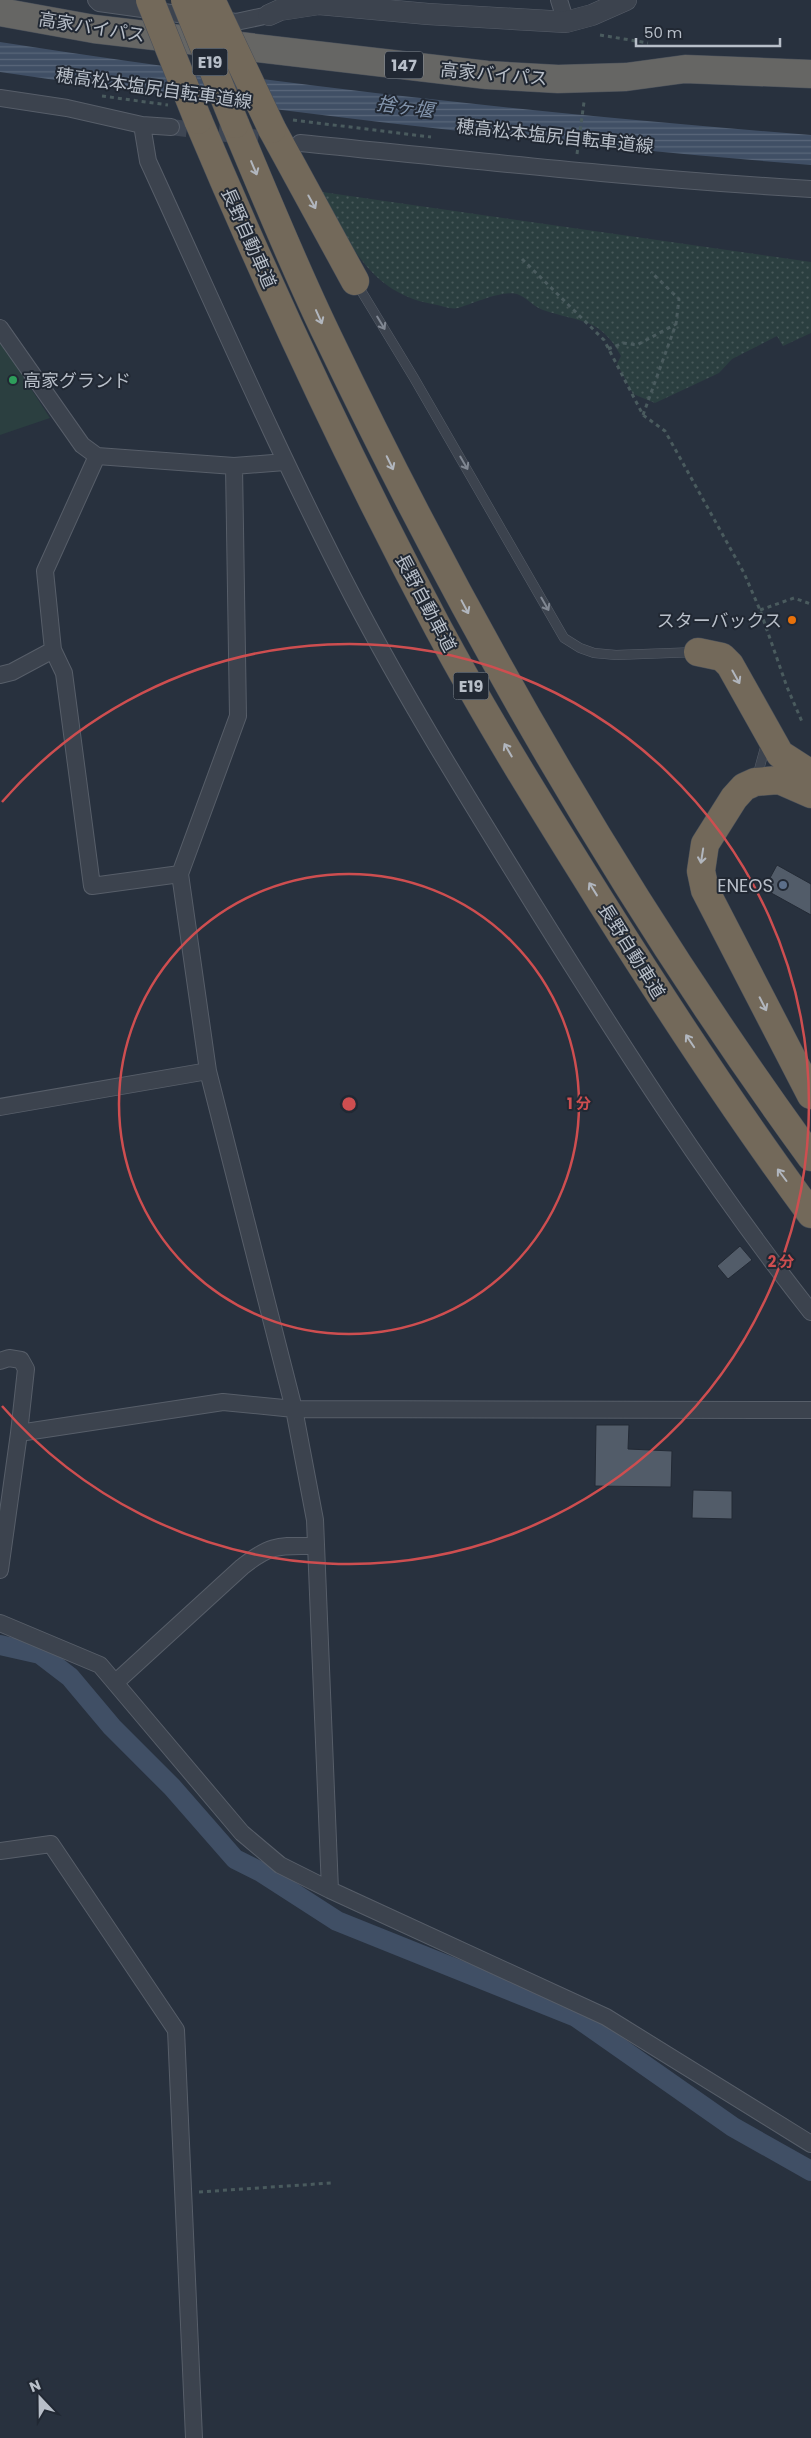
<svg xmlns="http://www.w3.org/2000/svg" width="811" height="2438" viewBox="0 0 811 2438" font-family="Poppins,'Noto Sans JP',sans-serif">
<style>
.green{fill:url(#green-dots)}
.pitch{fill:#2b3f40}
.water{fill:url(#water-rules)}
.lines{fill:none;stroke-linecap:round;stroke-linejoin:round}
.canal{stroke:#404f65;stroke-width:20}
.building{fill:#525c69;stroke:#232a35}
.minor-tunnel{stroke:#3e4653;stroke-width:16;stroke-dasharray:16 8;stroke-linecap:butt}
.service-casing{stroke:#575e69;stroke-width:10}
.minor-casing{stroke:#575e69;stroke-width:18}
.tertiary-casing{stroke:#575e69;stroke-width:22}
.trunk-casing{stroke:#474e59;stroke-width:29}
.motorway-casing{stroke:#474e59;stroke-width:29}
.path{stroke:#4a5b5e;stroke-width:3;stroke-dasharray:4 4;stroke-linecap:butt}
.service{stroke:#3c434e;stroke-width:9}
.minor{stroke:#3c434e;stroke-width:16}
.tertiary{stroke:#3c434e;stroke-width:21}
.trunk{stroke:#666664;stroke-width:28}
.motorway{stroke:#73695a;stroke-width:28}
.motorway-bridge-casing{stroke:#474e59;stroke-width:29;stroke-linecap:butt}
.motorway-bridge{stroke:#73695a;stroke-width:28}
.oneway{stroke:#b1b6be}
.oneway2{stroke:#808792}
.ring{fill:none;stroke:#ce4e50;stroke-width:2.5}
.leisure-dot{fill:#2e9e5b;stroke:#212833;stroke-width:2}
.food-dot{fill:#e8710a;stroke:#212833;stroke-width:2}
.service-dot{fill:#5c6f8a;stroke:#212833;stroke-width:2}
.labels{text-anchor:middle;dominant-baseline:central;stroke-width:4;stroke-linejoin:round;paint-order:stroke}
.shield{fill:#212833;stroke:#8b929c;stroke-width:1}
.shield-label{font-size:16px;font-weight:bold;fill:#b8bfc9}
.street-label{font-size:18px;fill:#b8bfc9;stroke:#212833}
.poi-label{font-size:18px;fill:#b8bfc9;stroke:#212833;text-anchor:end}
.water-label{font-size:19px;font-style:italic;fill:#8395ad;stroke:#212833}
.centre{fill:#ce4e50;stroke:#212833;stroke-width:2.5}
.ring-label{font-size:15px;text-anchor:middle;font-weight:bold;fill:#ce4e50;stroke:#212833;stroke-width:4;stroke-linejoin:round;paint-order:stroke}
</style>
<defs>
<pattern id="green-dots" width="8" height="8" patternUnits="userSpaceOnUse" patternTransform="scale(1.25)"><rect width="8" height="8" fill="#2b3f40"/><path d="M2 2h.1M6 6h.1" fill="none" stroke="#48595a" stroke-width="1.8" stroke-linecap="round"/></pattern>
<pattern id="water-rules" width="6" height="5" patternUnits="userSpaceOnUse" patternTransform="scale(1.25)"><rect width="6" height="5" fill="#404f65"/><path d="M0 2.5h6" fill="none" stroke="#5a677a"/></pattern>
</defs>
<rect width="100%" height="100%" fill="#28313e"/>
<!-- green -->
<path class="green" d="M322 192 811 262V333L783 346 777 336 732 359 719 373 655 403 633 394 617 364 621 356C600 317 581 323 543 310 534 307 526 297 517 294 501 290 473 304 458 308 451 310 440 305 432 304 369 292 349 243 322 192Z"/>
<!-- pitch -->
<path class="pitch" d="M0 341 50 418 0 435Z"/>
<!-- water -->
<path class="water" d="M0 42C269 84 540 114 811 135V165C540 143 269 111 0 72Z"/>
<g class="lines">
<!-- canal -->
<path class="canal" d="M0 1645 40 1654 70 1677 112 1727 172 1787 235 1859 261 1872 337 1921 576 2017 733 2127 811 2171"/>
</g>
<!-- building -->
<path class="building" d="M777 865 811 884V915L764 889Z
M740 1246 752 1260 728 1279 717 1266Z
M596 1425H629L628 1449 672 1451 671 1487 595 1486Z
M693 1490 732 1491V1519L692 1518Z"/>
<g class="lines">
<!-- minor-tunnel -->
<path class="minor-tunnel" d="M171 127 283 141"/>
<!-- service casing -->
<g class="service-casing">
<path id="service" d="M357 284 414 378 564 638 580 648 594 653 616 655 697 652
M757 777 766 744"/>
</g>
<!-- minor casing -->
<g class="minor-casing">
<path id="minor" d="M96 0 99 3 236 22 269 15
M559 0 566 22
M0 98 67 108 142 125 148 161C215 307 279 455 353 597 409 704 473 806 536 908 622 1046 710 1184 811 1312
M142 125 171 127
M300 143C470 160 640 179 811 189
M0 328 82 445 97 456 234 466 285 462
M97 456 45 571 53 650 64 673 92 886 180 874
M234 466 238 716 180 874 208 1071 294 1409 315 1520 330 1890
M0 675 12 672 53 650
M0 1107 208 1071
M0 1361 9 1358 21 1360 26 1369 19 1433
M0 1570 19 1433 223 1402 294 1409 811 1410
M0 1623 100 1665 242 1833 280 1865 330 1890 606 2017 811 2144
M115 1683 242 1567C272 1543 279 1546 316 1546
M0 1851 51 1844 176 2030 194 2438"/>
</g>
<!-- tertiary casing -->
<g class="tertiary-casing">
<path id="tertiary" d="M269 15 280 10 319 4 428 14 566 22 592 15 626 0"/>
</g>
<!-- trunk casing -->
<g class="trunk-casing">
<path id="trunk" d="M0 12 94 29 487 75 558 79 626 77 685 69 811 74"/>
</g>
<!-- motorway casing -->
<g class="motorway-casing">
<path id="motorway" d="M198 120C271 293 350 463 438 628 489 723 546 814 603 905 669 1010 737 1114 811 1214
M235 124C265 195 294 267 328 337 465 623 624 900 811 1157
M272 129 355 281
M698 652 722 657 730 665 780 754 811 774
M811 794 779 780 755 782 744 787 734 798 705 844 701 871 705 890 811 1095"/>
</g>
<!-- path -->
<path class="path" d="M600 35 648 43
M102 96 168 105
M293 120 431 137
M577 154 584 102
M522 259 604 340 643 415 665 431 744 573 760 610 787 687 803 724
M608 349 623 343 637 345 676 324
M643 415 676 324 679 299 651 272
M760 610 794 598 811 604
M199 2192 331 2183"/>
<!-- service -->
<use href="#service" class="service"/>
<!-- minor -->
<use href="#minor" class="minor"/>
<!-- tertiary -->
<use href="#tertiary" class="tertiary"/>
<!-- trunk -->
<use href="#trunk" class="trunk"/>
<!-- motorway -->
<use href="#motorway" class="motorway"/>
<!-- motorway-bridge casing -->
<g class="motorway-bridge-casing">
<path id="motorway-bridge" d="M150 0 198 120
M185 0 235 124
M213 4 272 129"/>
</g>
<!-- motorway-bridge -->
<use href="#motorway-bridge" class="motorway-bridge"/>
</g>
<!-- one-way arrows -->
<defs><path id="oneway-shaft" d="M-6 0H5M1.5-3L5.5 0L1.5 3" fill="none" stroke-width="1.6" stroke-linecap="round" stroke-linejoin="round" transform="scale(1.25)"/></defs>
<g class="oneway">
<use href="#oneway-shaft" transform="translate(254 168) rotate(67)"/>
<use href="#oneway-shaft" transform="translate(312 202) rotate(61)"/>
<use href="#oneway-shaft" transform="translate(319 317) rotate(66)"/>
<use href="#oneway-shaft" transform="translate(390 463) rotate(64)"/>
<use href="#oneway-shaft" transform="translate(465 607) rotate(62)"/>
<use href="#oneway-shaft" transform="translate(736 677) rotate(61)"/>
<use href="#oneway-shaft" transform="translate(508 750) rotate(-120)"/>
<use href="#oneway-shaft" transform="translate(702 856) rotate(99)"/>
<use href="#oneway-shaft" transform="translate(593 889) rotate(-122)"/>
<use href="#oneway-shaft" transform="translate(763 1004) rotate(63)"/>
<use href="#oneway-shaft" transform="translate(690 1041) rotate(-124)"/>
<use href="#oneway-shaft" transform="translate(782 1175) rotate(-127)"/>
</g>
<g class="oneway2">
<use href="#oneway-shaft" transform="translate(381 323) rotate(59)"/>
<use href="#oneway-shaft" transform="translate(464 463) rotate(60)"/>
<use href="#oneway-shaft" transform="translate(545 604) rotate(60)"/>
</g>
<!-- distance rings -->
<g class="ring">
<circle cx="349" cy="1104" r="230"/>
<path d="M2 802A460 460 0 1 1 2 1406"/>
</g>
<!-- markers -->
<circle class="leisure-dot" cx="13" cy="380" r="5"/>
<circle class="food-dot" cx="792" cy="620" r="5"/>
<circle class="service-dot" cx="783" cy="885" r="5"/>
<g class="labels">
<!-- shield labels -->
<g class="shield">
<rect x="192.5" y="48.5" width="35" height="27" rx="4"/>
<rect x="385" y="51.5" width="38" height="27" rx="4"/>
<rect x="453.5" y="672.5" width="35" height="27" rx="4"/>
</g>
<g class="shield-label">
<text x="210" y="62">E19</text>
<text x="404" y="65">147</text>
<text x="471" y="686">E19</text>
</g>
<!-- street labels -->
<g class="street-label">
<text transform="translate(92 27) rotate(9)">高家バイパス</text>
<text transform="translate(494 74) rotate(5)">高家バイパス</text>
<text transform="translate(154 88) rotate(8)">穂高松本塩尻自転車道線</text>
<text transform="translate(555 136) rotate(6)">穂高松本塩尻自転車道線</text>
<text transform="translate(249 238) rotate(66)">長野自動車道</text>
<text transform="translate(426 603) rotate(62)">長野自動車道</text>
<text transform="translate(632 951) rotate(58)">長野自動車道</text>
</g>
<!-- poi labels -->
<g class="poi-label">
<text x="23" y="380" text-anchor="start">高家グランド</text>
<text x="782" y="620">スターバックス</text>
<text x="773" y="885">ENEOS</text>
</g>
<!-- water labels -->
<g class="water-label">
<text transform="translate(405 107) rotate(8)">捨ヶ堰</text>
</g>
</g>
<circle cx="349" cy="1104" r="8" class="centre"/>
<g class="ring-label">
<text x="579" y="1109">1 分</text>
<text x="781" y="1267">2 分</text>
</g>
<!-- north arrow -->
<g transform="translate(40 2398) rotate(338)" stroke="#212833" stroke-width="4" paint-order="stroke">
<path d="M0-4L9 19L0 12L-9 19Z" fill="#b8bfc9"/>
<text y="-8" font-size="14" font-weight="bold" text-anchor="middle" fill="#b8bfc9">N</text>
</g>
<!-- scale -->
<path d="M636 38v8h144v-8" fill="none" stroke="#b8bfc9" stroke-width="2.5"/>
<text x="644" y="38" font-size="15" fill="#b8bfc9" stroke="#212833" stroke-width="4" paint-order="stroke">50 m</text>
</svg>
